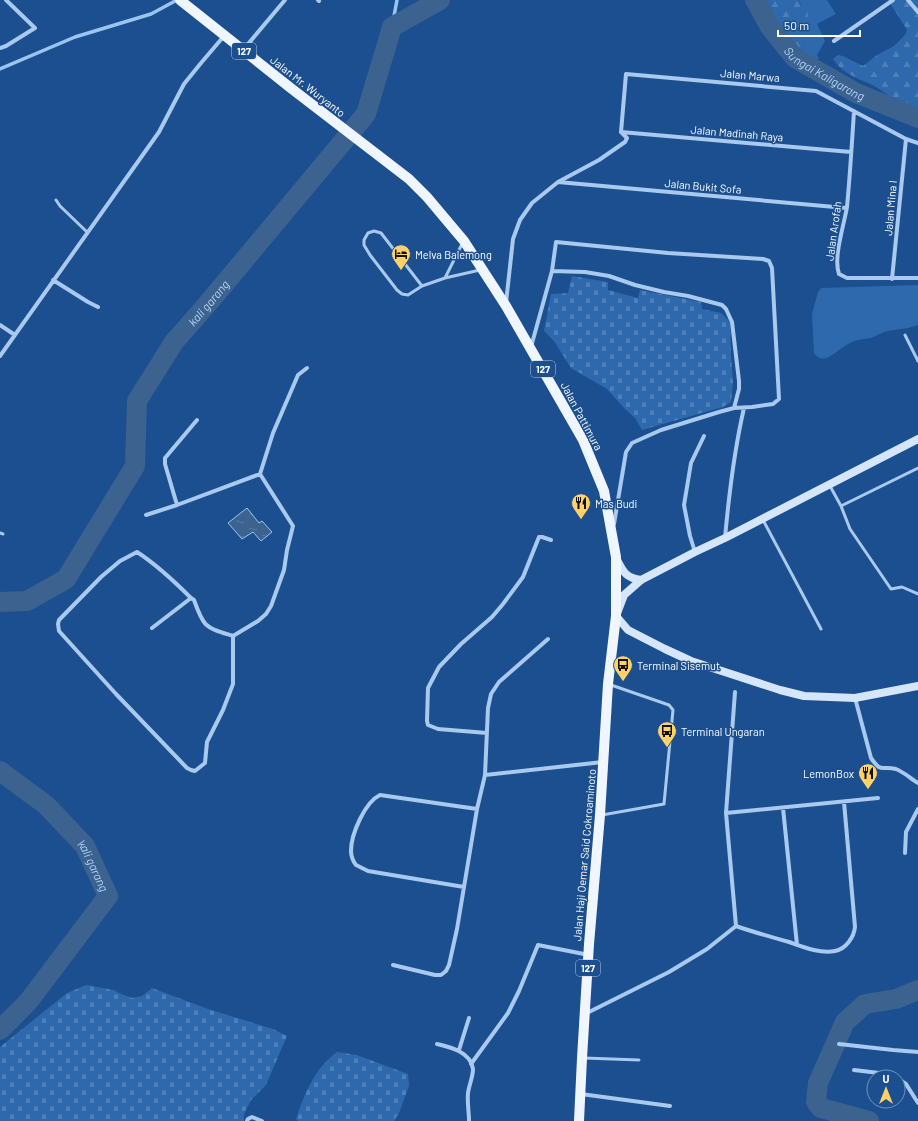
<svg xmlns="http://www.w3.org/2000/svg" width="918" height="1121" viewBox="0 0 918 1121" font-family="Barlow,sans-serif">
<style>
.grass{fill:#2e69ad}
.forest{fill:url(#forest-firs)}
.cemetery{fill:url(#cemetery-stones)}
.water{fill:url(#water-ripples);stroke:#9cc4f0}
.lines{fill:none;stroke-linecap:round;stroke-linejoin:round}
.stream{stroke:#9cc4f0;stroke-width:3.5}
.river{stroke:#3c6290;stroke-width:20}
.lane{stroke:#a9c9ee;stroke-width:3}
.street{stroke:#a9c9ee;stroke-width:4}
.secondary{stroke:#d6e6fa;stroke-width:8}
.primary{stroke:#f0f6ff;stroke-width:10}
.labels{text-anchor:middle;dominant-baseline:central;stroke-width:3;stroke-linejoin:round;paint-order:stroke}
.shield{fill:#1b4f8f;stroke:#bbcadd;stroke-width:1}
.shield-label{font-size:10px;font-weight:bold;fill:#fff}
.street-label{font-size:11px;fill:#fff;stroke:#1b4f8f}
.poi-label{font-size:11px;fill:#fff;stroke:#1b4f8f;text-anchor:start}
.water-label{font-size:12px;font-style:italic;fill:#b5d3f5;stroke:#1b4f8f}
</style>
<defs>
<pattern id="forest-firs" width="22" height="20" patternUnits="userSpaceOnUse"><rect width="22" height="20" fill="#2e69ad"/><path d="M5 1l3.5 6h-7zM16 11l3.5 6h-7z" fill="#4d80b9"/></pattern>
<pattern id="cemetery-stones" width="16" height="16" patternUnits="userSpaceOnUse"><rect width="16" height="16" fill="#2e69ad"/><path d="M2 7V4a2 2 0 0 1 4 0v3zM10 15v-3a2 2 0 0 1 4 0v3z" fill="#4d80b9"/></pattern>
<pattern id="water-ripples" width="26" height="14" patternUnits="userSpaceOnUse"><rect width="26" height="14" fill="#3c6290"/><path d="M2 4q2-2 4 0t4 0M15 11q2-2 4 0t4 0" fill="none" stroke="#597aa1"/></pattern>
</defs>
<rect width="100%" height="100%" fill="#1b4f8f"/>
<!-- grass -->
<path class="grass" d="M798 0H827L836 14 817 24 825 41 817 55 819 59 811 58 802 50 805 46 802 4Z
M918 285V325C908 329 898 329 888 331 882 332 876 336 871 338 863 339 856 340 850 343 838 348 825 368 814 353L812 314 818 292 821 288Z"/>
<!-- forest -->
<path class="forest" d="M759 0H798L808 13 805 46 802 50C787 51 766 13 759 0Z
M888 0H918V109C900 107 889 94 874 86 865 81 854 78 846 72 840 68 837 65 833 59L838 55 843 56 863 66 877 55 894 46 905 35 907 30Z"/>
<!-- cemetery -->
<path class="cemetery" d="M572 276 608 282V290L638 298 640 290 701 302 702 309 721 313 730 322 731 355 733 383 731 402 723 407 642 430 635 418 624 408 607 389 571 368 554 341 544 331 551 294 568 293Z
M86 985 114 990 119 993 132 998 142 996 152 988 208 1009 273 1029 287 1036 266 1085 251 1100 244 1114V1121H0V1047L67 993Z
M337 1052 357 1055 408 1074 409 1086 399 1113 394 1121H298L296 1119C305 1093 314 1069 337 1052Z"/>
<!-- water -->
<path class="water" d="M247 508 259 523 262 521 272 532 261 541 253 532 242 539 228 523Z"/>
<g class="lines">
<!-- stream -->
<path class="stream" d="M392 27 397 0
M0 69 75 37 151 14 177 0"/>
<!-- river -->
<g class="river">
<path id="s1" d="M755 0 770 27 795 58 856 93 918 118"/>
<path id="s2" d="M0 602 27 601 66 579 135 466 137 401 174 342 210 301 366 114 392 27 440 0"/>
<path id="s3" d="M0 771 46 805 85 846 108 896 28 1002 0 1030"/>
<path d="M869 1121 821 1108 816 1102 818 1083 845 1022 865 1004 896 999 918 990"/>
</g>
<!-- lane -->
<path class="lane" d="M56 200 60 206 87 232
M445 278 463 242
M422 286 381 233 374 231 368 233 364 240V245L370 255 397 290 402 294 408 295 422 286 445 278 480 270
M905 335 918 361
M830 486 841 506 850 529 891 589 902 587 918 594
M841 506 918 468
M763 520 821 629
M0 533 3 534
M602 815 664 804 673 710 669 705 611 685
M584 1058 639 1060"/>
<!-- street -->
<path class="street" d="M318 0 319 1
M908 0 918 12
M834 41 893 0
M0 48 6 46 35 28 6 0
M243 50 285 0
M854 111C852 143 850 175 847 207 844 225 833 258 839 274L847 278H918
M621 132 626 74 816 91 906 139 918 143
M621 132 851 152
M558 182 846 208
M552 271 585 272 609 276 635 285 664 292 688 296 722 305 726 309 732 322 739 381V389L734 408
M892 279 906 139
M53 280 88 302 98 307
M506 303 513 239 520 220 532 203 558 182 599 160 625 142 627 138 621 132
M0 325 15 335
M531 347 552 271 556 242 668 253 763 259 769 261 772 268 779 399 773 404 752 407 734 408 719 412 661 430 632 443 626 452 614 524
M0 356 159 132 184 84 201 63 224 36
M177 505 165 464V458L197 420
M146 515 177 505 260 474
M725 538C729 494 734 451 744 408
M695 552 690 536 684 505 691 463 704 436
M191 598C174 581 157 565 137 552L120 561 101 577 59 620 58 624 59 631 116 694 187 768 191 770 195 771 205 763 207 742 223 710 233 684V636L258 621 266 614 271 606 284 570 287 550 293 526 260 474 273 433 298 375 307 368
M152 628 191 598 194 600C204 628 205 627 233 636
M735 692 726 813 736 926
M855 698 871 758C882 774 881 765 896 769 904 772 911 779 918 783
M487 733 438 729 428 725 427 721 428 688 439 667 461 644 492 617 503 604 523 577 539 537H542L551 540
M485 775 603 762
M783 808 797 945
M726 813 878 798
M905 853 906 832 918 809
M464 887 368 871 356 865C353 861 351 856 351 851 351 834 365 802 380 795L477 809
M393 965 435 975H441L446 971 449 965 457 929 477 809 485 775 488 708 491 694 499 682 548 639
M585 1014 669 972 707 949 736 926C753 932 771 937 789 942 803 947 820 954 835 951 846 949 854 937 855 927L844 802
M437 1044C450 1047 471 1052 473 1069 473 1077 469 1085 468 1093 467 1102 469 1112 469 1121
M839 1044 893 1050 918 1052
M459 1050 469 1018
M471 1064 508 1013 519 991 538 945 589 955
M854 1070 879 1073 894 1077
M898 1079 906 1084 918 1103
M581 1094 670 1106
M247 1121 248 1119 252 1117 262 1121"/>
<!-- secondary -->
<path class="secondary" d="M918 439 725 538 695 552 641 580 624 595 616 616 628 630 665 649 691 661 780 690 804 696 855 698 918 686
M616 558C623 571 625 578 641 580"/>
<!-- primary -->
<path class="primary" d="M180 0 292 89 409 179 427 197 464 241 506 306 583 440 604 491 616 557V616L608 684 600 815 589 944 582 1058 579 1121"/>
</g>
<!-- icons -->
<defs>
<g id="hotel-pin" transform="scale(1)"><path d="M0 17L-7.5 6A9.5 9.5 0 1 1 7.5 6Z" fill="#ffd166" stroke="#1b4f8f"/><path d="M-6-4.5h1.5V1H6V5H4.5V3h-9V5H-6ZM-4 0a1.8 1.8 0 1 1 3.6 0ZM.5 0V-2.5h3Q6-2.5 6 0Z" fill="#111"/></g>
<g id="restaurant-pin" transform="scale(1)"><path d="M0 17L-7.5 6A9.5 9.5 0 1 1 7.5 6Z" fill="#ffd166" stroke="#1b4f8f"/><path d="M-5-6h1v4h1v-4h1v4h1v-4h1v5L-1.5 .5V6h-2V.5L-5-1ZM5-6V6H3V1.5H1.5Q1.5-4 5-6Z" fill="#111"/></g>
<g id="bus-pin" transform="scale(1)"><path d="M0 17L-7.5 6A9.5 9.5 0 1 1 7.5 6Z" fill="#ffd166" stroke="#1b4f8f"/><path d="M-5-6H5V4H4V6H2V4H-2V6H-4V4H-5ZM-3.5-4V0h7V-4ZM-3.5 1.2v1.5H-2V1.2ZM2 1.2v1.5H3.5V1.2Z" fill="#111"/></g>
</defs>
<g fill-rule="evenodd">
<use href="#hotel-pin" x="401" y="254"/>
<use href="#restaurant-pin" x="581" y="503"/>
<use href="#bus-pin" x="623" y="665"/>
<use href="#bus-pin" x="667" y="731"/>
<use href="#restaurant-pin" x="868" y="773"/>
</g>
<g class="labels">
<!-- shield labels -->
<g class="shield">
<rect x="232" y="43" width="24" height="16" rx="3"/>
<rect x="531" y="361" width="24" height="16" rx="3"/>
<rect x="576" y="960" width="24" height="16" rx="3"/>
</g>
<g class="shield-label">
<text x="244" y="51">127</text>
<text x="543" y="369">127</text>
<text x="588" y="968">127</text>
</g>
<!-- street labels -->
<g class="street-label">
<text transform="translate(750 75) rotate(5)">Jalan Marwa</text>
<text transform="translate(308 86) rotate(38)">Jalan Mr. Wuryanto</text>
<text transform="translate(737 133) rotate(5)">Jalan Madinah Raya</text>
<text transform="translate(703 186) rotate(5)">Jalan Bukit Sofa</text>
<text transform="translate(890 208) rotate(-85)">Jalan Mina I</text>
<text transform="translate(833 231) rotate(-82)">Jalan Arofah</text>
<text transform="translate(582 416) rotate(62)">Jalan Pattimura</text>
<text transform="translate(584 855) rotate(-85)">Jalan Haji Oemar Said Cokroaminoto</text>
</g>
<!-- poi labels -->
<g class="poi-label">
<text x="415" y="254">Melva Balemong</text>
<text x="595" y="503">Mas Budi</text>
<text x="637" y="665">Terminal Sisemut</text>
<text x="681" y="731">Terminal Ungaran</text>
<text x="854" y="773" text-anchor="end">LemonBox</text>
</g>
<!-- water labels -->
<g class="water-label">
<text stroke="none"><textPath href="#s1" startOffset="104">Sungai Kaligarang</textPath></text>
<text stroke="none"><textPath href="#s2" startOffset="391">kali garang</textPath></text>
<text stroke="none"><textPath href="#s3" startOffset="135">kali garang</textPath></text>
</g>
</g>
<!-- north arrow -->
<g transform="translate(886 1089)"><circle r="19" fill="#1b4f8f" stroke="#7695bc"/>
<path d="M0-3L7 15L0 10L-7 15Z" fill="#ffd166"/>
<text y="-6" font-size="11" font-weight="bold" text-anchor="middle" fill="#ffffff">U</text>
</g>
<!-- scale -->
<path d="M778 30v6h82v-6" fill="none" stroke="#ffffff" stroke-width="2"/>
<text x="784" y="30" font-size="12" fill="#ffffff" stroke="#1b4f8f" stroke-width="3" paint-order="stroke">50 m</text>
</svg>
